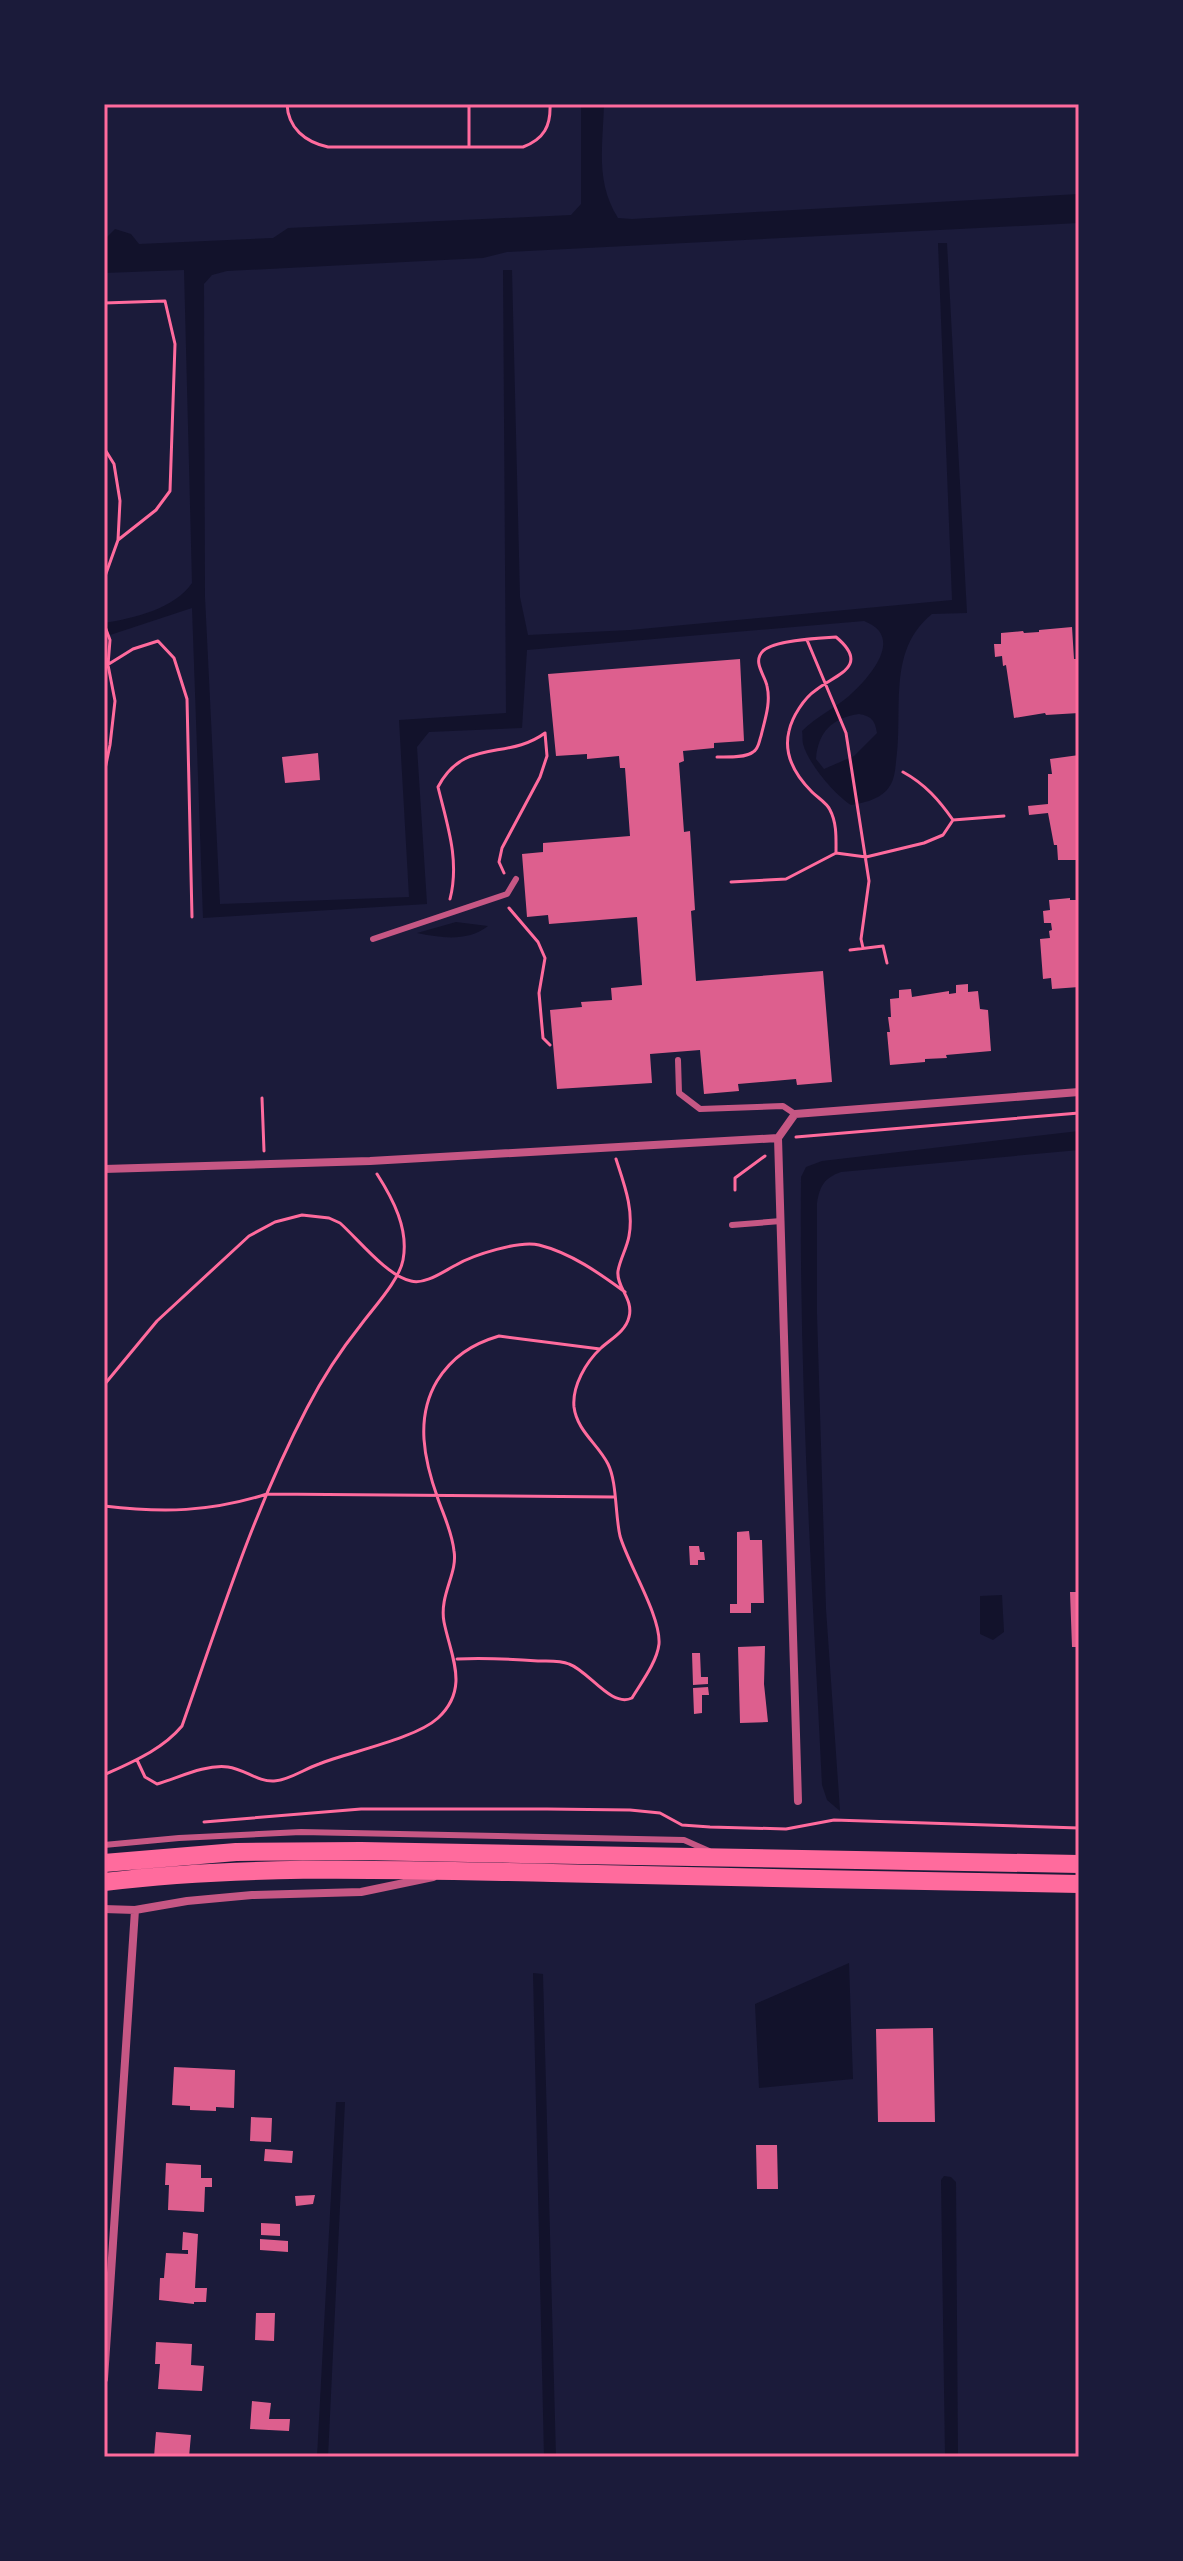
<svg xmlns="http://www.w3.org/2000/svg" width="1183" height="2561" viewBox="0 0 1183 2561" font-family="'Space Grotesk',sans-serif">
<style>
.water{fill:#12122b;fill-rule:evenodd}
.building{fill:#dd5f8e}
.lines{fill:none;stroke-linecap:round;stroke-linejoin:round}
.path{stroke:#ff6b9d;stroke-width:3}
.service{stroke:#c65784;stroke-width:6}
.minor{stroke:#c65784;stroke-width:8}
.primary{stroke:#ff6b9d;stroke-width:18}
.neatline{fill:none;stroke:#ff6b9d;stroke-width:3}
</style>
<rect width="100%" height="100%" fill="#1b1b3a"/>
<!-- water -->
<path class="water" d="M581 104H604C603 146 595 181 618 218L632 219 1079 194V223L507 252 483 258 227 271 212 275 204 284 205 597 220 904 409 897 399 720 506 713 503 270H512L520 597 528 635 630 630 952 600 938 243H947L967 613 932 614C886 651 904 711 896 762 895 772 894 783 886 791 877 800 863 803 851 805 835 795 808 763 803 744 802 740 803 736 802 731 817 716 834 709 849 696 869 678 906 637 864 621L527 650 522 728 429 732 417 747 427 904 203 918 192 608 104 637V623C134 618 174 609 192 583L184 270 104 273V240L115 229 131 234 139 244 273 238 288 228 571 215 581 204ZM859 714C871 716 875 720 877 733L854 756 824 769 816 759C818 732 832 718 859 714Z
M456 922 488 926C467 942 442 938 417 933Z
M1079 1131V1150L841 1172C824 1178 820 1186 817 1203V1314L826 1609 840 1811 827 1800 822 1785C812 1583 799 1380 801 1177L806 1167 822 1161Z
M1002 1595 1004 1632 993 1640 980 1634V1596Z
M849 1963 853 2079 759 2088 755 2004Z
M533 1973 543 1974 556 2457H544Z
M336 2102H345L328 2457H317Z
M944 2176 951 2177 956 2182 958 2457H945L941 2180Z"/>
<!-- building -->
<path class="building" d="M1072 627 1074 659H1077L1079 680V713L1046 715 1045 713 1014 718 1006 665 1003 666 1002 656 995 657 994 644H1001V633L1023 631 1024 633 1039 632V630Z
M740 659 744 741 714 743V748L683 751 684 761 679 763 684 832 690 831 695 910 691 911 696 981 823 971 832 1082 797 1085 796 1079 738 1084 739 1091 704 1094 700 1050 650 1054 652 1083 557 1089 550 1010 582 1007 581 1002 612 1000 611 988 642 985 637 917 549 924 548 915 527 917 522 854 543 852V843L630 836 625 768H620L619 756 587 759V754L556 756 548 674Z
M318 753 320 780 285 783 282 757Z
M1079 755V860H1058L1057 845H1054L1048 813 1029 815 1028 806 1048 804V774H1052L1050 759Z
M1070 898V900H1079V987L1052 989 1051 978 1043 979 1040 939 1050 938 1049 931 1052 930 1051 923H1044L1043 911 1050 910 1049 900Z
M968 984V992L978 991 980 1009 988 1010 991 1051 946 1055 947 1058 925 1059V1062L890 1065 887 1032H890L888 1017H891L890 999 899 998V990L911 989 912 997 949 991V994L956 993V985Z
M749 1531 750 1540H762L764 1603H751V1613H730V1604H737V1532Z
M689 1546H699L700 1552H704L705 1560H698V1565H690Z
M1070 1592H1079V1647H1072Z
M765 1646 764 1684 768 1722 740 1723 738 1647Z
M692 1653H700L701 1677H708V1684L693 1685Z
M708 1687 709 1695H702V1713L694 1714 693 1688Z
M933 2028 935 2122H878L876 2029Z
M174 2067 235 2070 234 2108 216 2107V2111L190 2110V2106L172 2105Z
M251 2117 272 2118 271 2142 250 2141Z
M756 2145H777L778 2189H757Z
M265 2149 293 2151 292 2163 264 2161Z
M166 2163 201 2165V2178H212V2187H205L204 2212 168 2210 169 2185H165Z
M315 2195 313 2204 296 2206 295 2196Z
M261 2223 280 2224V2236L261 2235Z
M183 2232 198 2234 195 2288H207L206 2302H194V2304L159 2300 160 2278H164L166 2253 188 2254V2250H182Z
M260 2239 288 2241V2252L260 2250Z
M256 2313H275L274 2341 255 2340Z
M156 2342 192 2344 191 2365 204 2366 202 2391 158 2389 160 2364H155Z
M252 2401 271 2403 269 2419H290L289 2431 250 2429Z
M156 2432 191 2435 189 2457H154Z"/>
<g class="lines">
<!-- path -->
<path class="path" d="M287 104C288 128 305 142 328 147H523C544 139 551 126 550 104
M469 147V104
M104 303 165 301 175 344 170 491 156 510 118 540 104 579
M104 448 114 464 120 501 118 540
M104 624 110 640 108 665 115 701 110 745 104 774
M807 640 846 733 869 881 861 939 863 948
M104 667 133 649 158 641 174 658 187 699 192 917
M717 757C727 757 746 758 753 752 759 749 759 741 761 736 765 719 771 703 767 686 765 675 752 662 763 651 774 640 820 638 836 637 872 667 834 675 816 690 804 698 792 717 789 731 783 755 796 776 812 792 818 798 827 803 830 810 837 823 836 839 836 853L786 879 731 882
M953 820 1004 816
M836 853 866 857 924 843 943 835 953 820C939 800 925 784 903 772
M504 873 499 862 502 848 540 777 547 756 545 733
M450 899C460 860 447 824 438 787 464 737 507 761 545 733
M509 908 538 942 545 958 539 993 543 1038 550 1045
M850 950 883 946 887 963
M262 1098 264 1151
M796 1137 1079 1113
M735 1190V1178L765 1156
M104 1385 157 1321 249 1236 275 1222 302 1215 329 1218 340 1223C359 1240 387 1276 411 1281 425 1285 444 1271 456 1265 473 1255 520 1240 539 1245 571 1253 599 1273 625 1292
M104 1506C163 1513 210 1512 267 1494L614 1497
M457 1659C484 1658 511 1659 538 1661 548 1661 560 1660 569 1664 589 1671 611 1708 632 1698 641 1683 657 1662 659 1644 661 1616 628 1564 620 1536 615 1514 617 1482 608 1464 598 1444 577 1431 574 1407 572 1386 586 1362 601 1348 611 1339 626 1331 629 1317 634 1299 616 1287 618 1271 620 1259 627 1248 629 1236 634 1209 624 1184 616 1159
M137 1760 145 1777 157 1784C178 1778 205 1764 228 1767 244 1769 258 1782 274 1781 290 1780 304 1769 319 1764 349 1752 415 1739 438 1718 470 1688 451 1657 444 1622 439 1595 458 1573 454 1551 452 1532 444 1516 438 1499 424 1460 415 1418 437 1381 452 1357 472 1344 499 1336L600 1349
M104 1775C132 1762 162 1750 182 1726 220 1618 254 1509 307 1408 322 1379 340 1351 360 1326 373 1308 399 1281 403 1260 409 1229 393 1199 377 1174
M204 1822 361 1809H547L630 1810 660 1813 682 1825 710 1827 786 1829 834 1820 1079 1828"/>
<!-- service -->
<path class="service" d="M373 939 507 894 516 879
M678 1060 679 1093 700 1109 783 1106 795 1114
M732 1225 781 1221
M104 1845 179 1838 301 1832 684 1840 709 1851"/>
<!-- minor -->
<path class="minor" d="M104 1169 370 1161 778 1138
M798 1801 778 1138 795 1114 1079 1092
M104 1909 135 1910 187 1901 252 1895 361 1892 433 1877
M104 2379 135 1910"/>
<!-- primary -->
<path class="primary" d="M104 1863 236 1852 361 1851 1079 1864
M104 1882C252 1864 403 1870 552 1873 728 1877 903 1881 1079 1884"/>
</g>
<!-- border -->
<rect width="1183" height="2561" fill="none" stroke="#1b1b3a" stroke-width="212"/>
<rect x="106" y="106" width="971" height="2349" class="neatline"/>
</svg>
